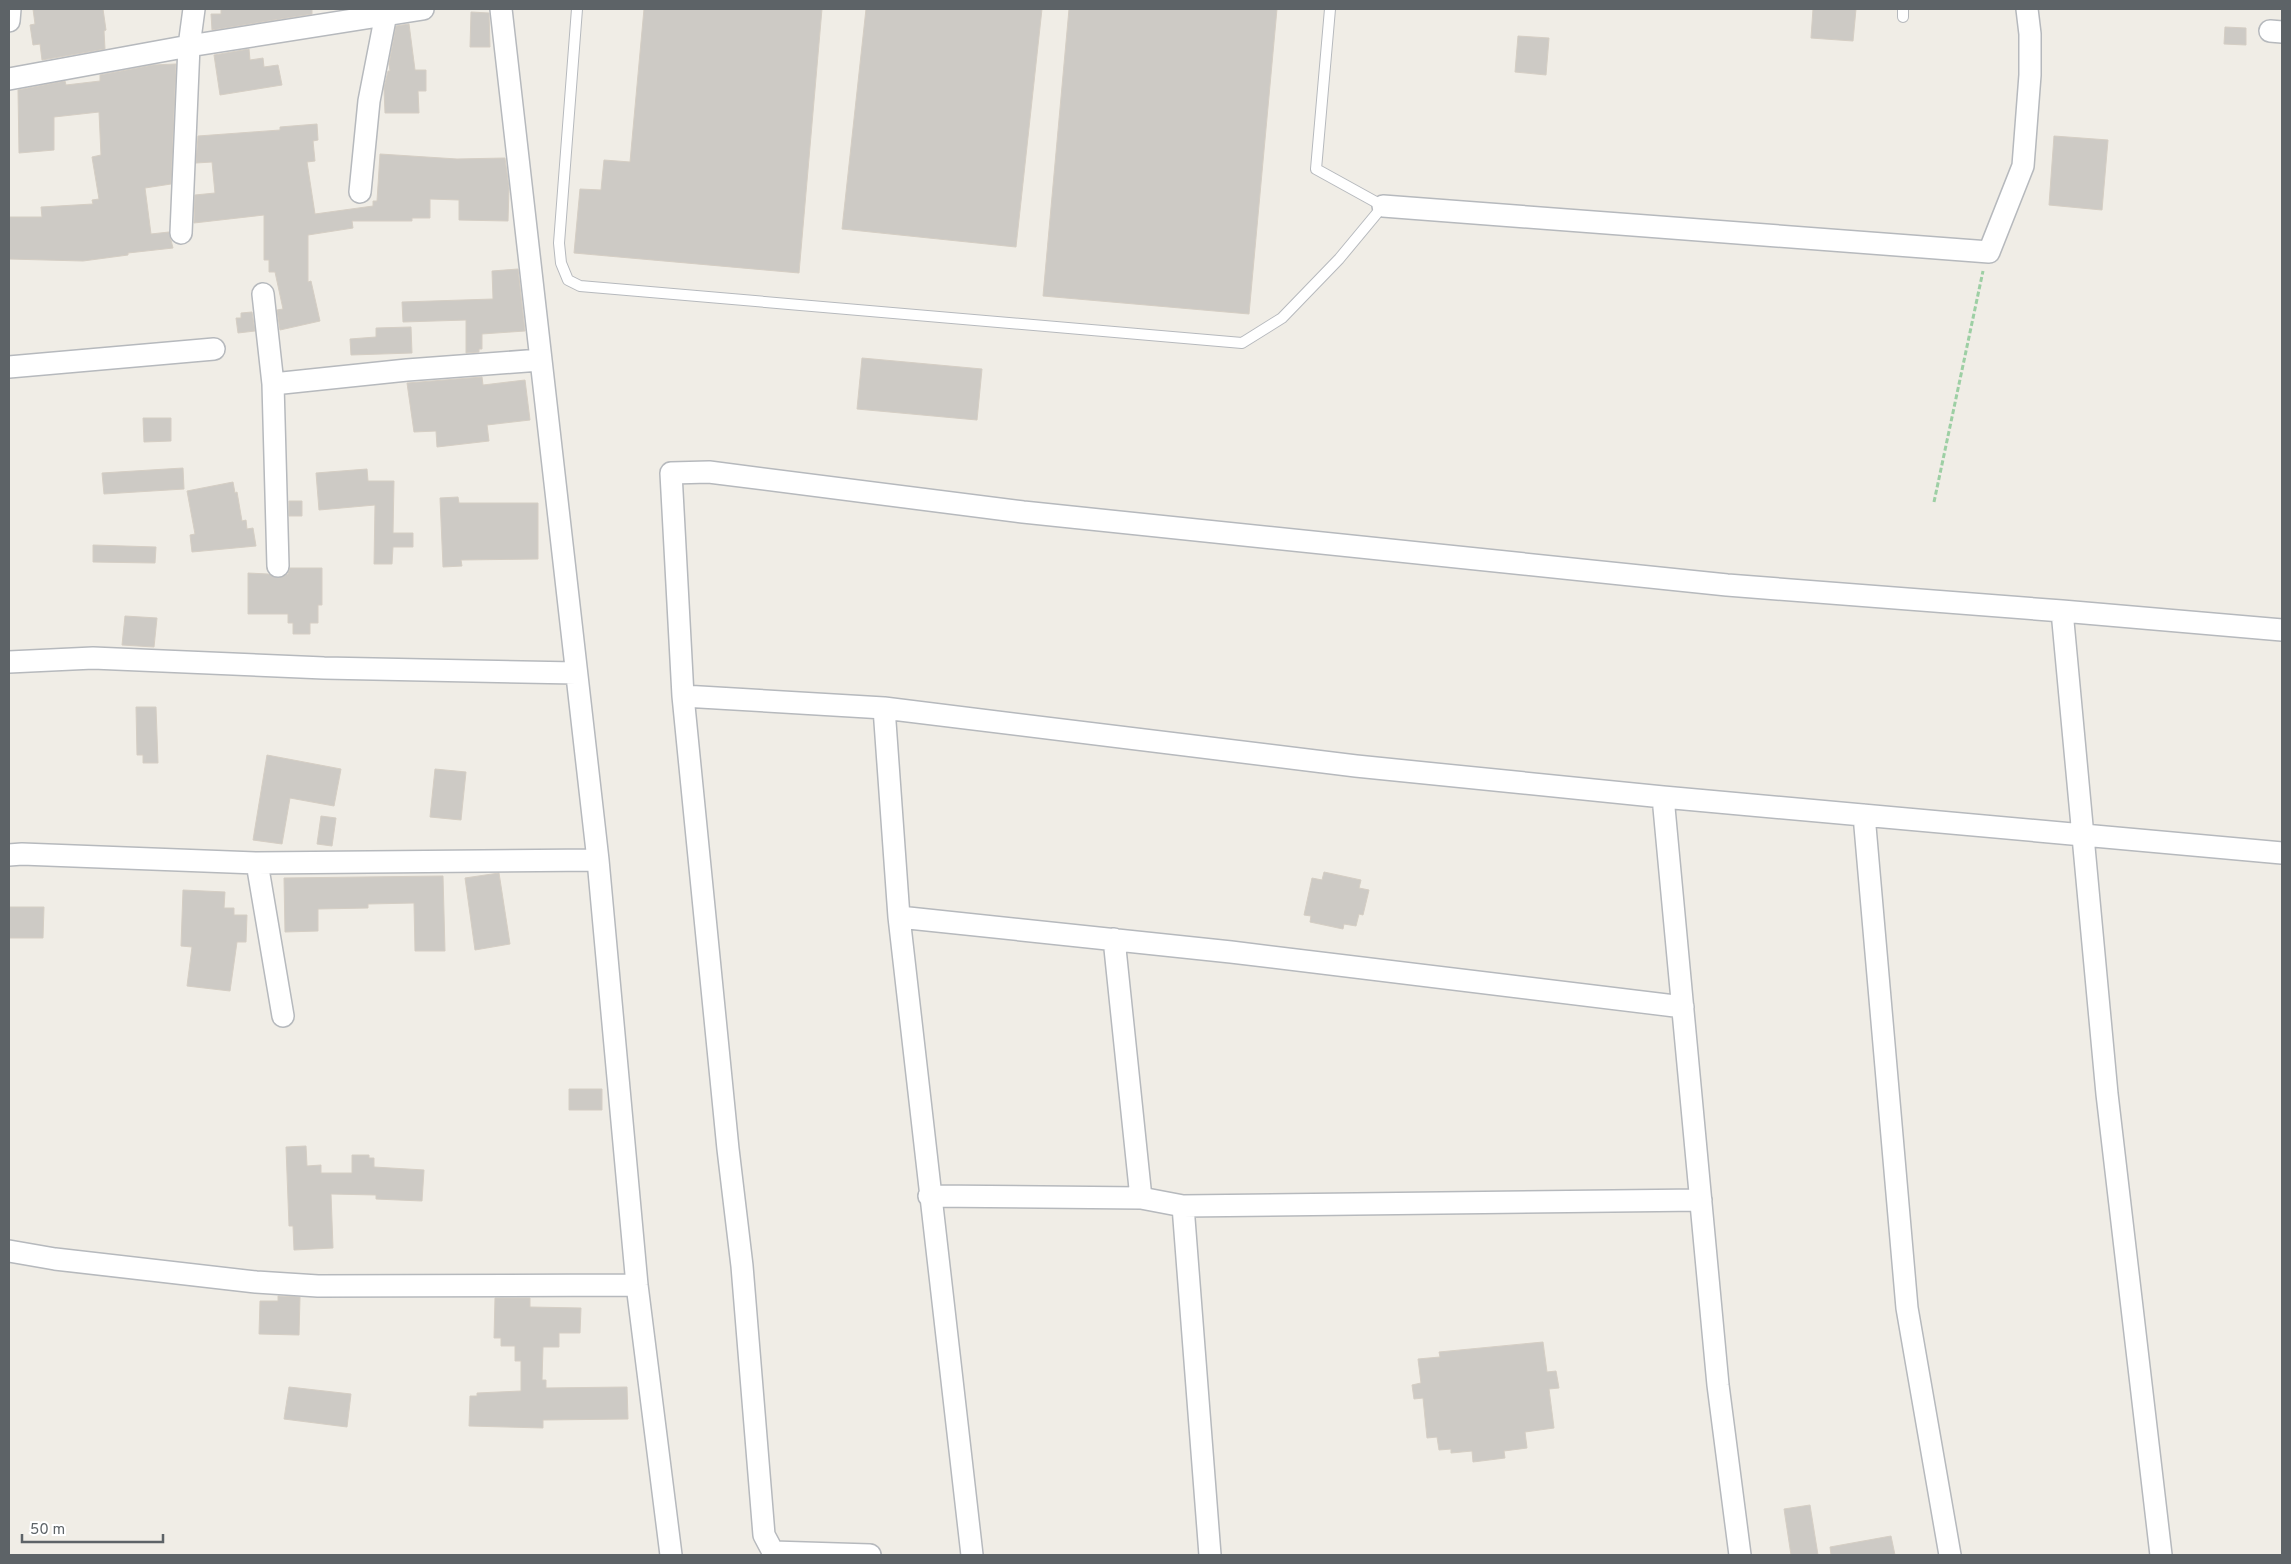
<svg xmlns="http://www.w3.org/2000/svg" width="2291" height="1564" viewBox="0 0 2291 1564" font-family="Overpass,sans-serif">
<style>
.building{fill:#cdcac5;stroke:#d5cec4}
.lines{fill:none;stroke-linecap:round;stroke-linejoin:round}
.service-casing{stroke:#b6b9bd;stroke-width:12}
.minor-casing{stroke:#b6b9bd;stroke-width:24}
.path{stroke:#9dcfa4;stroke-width:3;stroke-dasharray:5 2.5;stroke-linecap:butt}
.service{stroke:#fff;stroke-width:10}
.minor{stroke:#fff;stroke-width:21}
</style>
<rect width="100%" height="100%" fill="#f0ede6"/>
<!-- building -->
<path class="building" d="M33 9H103L106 30 104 31 105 49 42 60 40 44 33 45 30 25 35 24Z
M221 9H312V14L212 30 211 14H221Z
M644 9H822L799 273 574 253 580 189 601 190 604 160 630 162Z
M866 9H1042L1016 247 842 229Z
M1069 9H1277L1249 314 1043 296Z
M1813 9H1856L1853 41 1811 38Z
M471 12 489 13 490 47H470Z
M409 24 415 70H426V91H418L419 113H385L384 88 388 71H390L389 64 396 26Z
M2225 27 2246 28V45L2224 44Z
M1518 36 1549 38 1546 75 1515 72Z
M249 49 250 60 263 58 264 67 278 65 282 85 220 95 214 55Z
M176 64 171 184 145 188 151 234 169 232 173 248 128 253V255L83 261 9 259V217H42L41 207 93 204 92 200 99 199 92 157 101 155 99 112 54 117V150L19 153 18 90 65 81 66 85 100 81V75L153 65Z
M317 124 318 140 313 141 315 161 307 162 315 214 373 206V201H377L380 154 457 159 505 158 509 188 508 221 459 220V200L430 199V218H412V221H352L353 228 308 235V282L311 281 320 321 280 330 277 310 283 309 275 272H269V260H264V215L194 223 195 195 215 193 212 162 196 163 198 136 280 130V127Z
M2054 136 2108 140 2102 210 2049 205Z
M518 269 525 331 482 334V349H479V352L466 353V320L403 322 402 302 493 299 492 271Z
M252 312 255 331 238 333 236 318H241V313Z
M411 327 412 353 351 355 350 339 376 337V328Z
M862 358 982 369 977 420 857 409Z
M482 377 483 385 525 380 530 420 487 425 489 441 437 447 436 431 414 432 407 383Z
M143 418H171V441L144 442Z
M183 468 184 489 104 494 102 473Z
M367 469 368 481H394L393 533H413V547H393L392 564H374L375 505 319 510 316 473Z
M233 482 235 493 237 492 242 521 246 520 247 529 253 528 256 546 192 552 190 535 195 534 187 491Z
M458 497 459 503H538V559L461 560 462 566 443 567 440 498Z
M289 501H302V516H289Z
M93 545 156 547 155 563 93 562Z
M290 568H322V605H318V623H310V634H293V623H288V614H248V573L268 574 279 578 288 574Z
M125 616 157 618 154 647 122 645Z
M136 707H156L158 763H143V755H137Z
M267 755 341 769 334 806 290 798 282 844 253 840Z
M435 769 466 772 461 820 430 817Z
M321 816 336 818 332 846 317 844Z
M1324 872 1361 880 1359 888 1369 890 1363 915 1359 914 1356 926 1344 924 1343 929 1310 922 1311 916 1304 915 1312 878 1322 880Z
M499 873 510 944 475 950 465 878Z
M443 876 445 951H415L414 903 368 904V908L318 909V931L285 932 284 878Z
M183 890 225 892 224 908H234V915H247L246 942H237L230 991 187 986 192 947 181 946Z
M9 907H44L43 938H9Z
M569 1089H602V1110H569Z
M306 1146 307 1166 321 1165V1173H352V1155H369V1158H374V1167L424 1170 422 1201 376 1199V1195L331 1194 333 1248 294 1250 293 1226H289L286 1147Z
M278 1296 300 1297 299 1335 259 1334 260 1301H278Z
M495 1298H530V1307L581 1308 580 1333H559V1347H543L542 1380H546V1388L627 1387 628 1419 543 1420V1428L469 1426 470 1396H477V1393L521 1391V1361H515V1346H501V1338H494Z
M1543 1342 1547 1372 1556 1371 1559 1388 1549 1389 1554 1428 1525 1432 1527 1448 1504 1451 1505 1458 1473 1462 1472 1451 1451 1453V1449L1439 1450 1437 1437 1427 1438 1423 1398 1414 1399 1412 1385 1421 1383 1418 1359 1440 1357 1439 1352Z
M289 1387 351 1394 347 1427 284 1419Z
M1810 1505 1818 1555H1791L1784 1509Z
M1891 1536 1895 1555H1831L1830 1547Z"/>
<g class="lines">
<!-- service casing -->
<g class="service-casing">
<path id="service" d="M577 9 559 243 561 263 568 280 580 286 1242 343 1282 318 1339 259 1383 206 1316 169 1330 9
M1903 17V9"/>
</g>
<!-- minor casing -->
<g class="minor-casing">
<path id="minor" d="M501 9 598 860 637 1285 671 1555
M9 21 10 9
M2270 31 2282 32
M9 79 189 46 423 9
M360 192 369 101 387 9
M1383 206 1989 252 2023 166 2030 75V34L2027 9
M181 233 189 46 194 9
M263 294 273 384
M9 367 214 349
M278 566 273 384 407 370 540 360
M9 662 93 658 324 668 576 673
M683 696 884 708
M1663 797 1718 1385 1740 1555
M1864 815 1907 1308 1950 1555
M9 855 22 854 257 863 598 860
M257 863 283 1016
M899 917 1231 952 1683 1007
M1114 939 1141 1198 1183 1206 1701 1200
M929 1196 1141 1198
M1183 1206 1210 1555
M9 1251 55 1259 256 1282 318 1286 637 1285
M870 1555 773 1552 764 1535 742 1266 728 1149 683 696 671 473 709 472 1023 512 1727 585 2062 611
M972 1555 899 917 884 708 1356 766 1663 797 2282 853
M2161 1555 2107 1094 2062 611 2282 630"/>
</g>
<!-- path -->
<path class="path" d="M1934 502 1983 271"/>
<!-- service -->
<use href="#service" class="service"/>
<!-- minor -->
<use href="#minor" class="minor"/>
</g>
<!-- border -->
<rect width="2291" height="1564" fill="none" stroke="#5d6367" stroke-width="20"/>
<!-- scale -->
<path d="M22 1534v8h141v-8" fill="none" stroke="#5d6367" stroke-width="2.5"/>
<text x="30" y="1534" font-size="15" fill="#5d6367" stroke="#ffffff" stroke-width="4" paint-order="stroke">50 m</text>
</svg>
